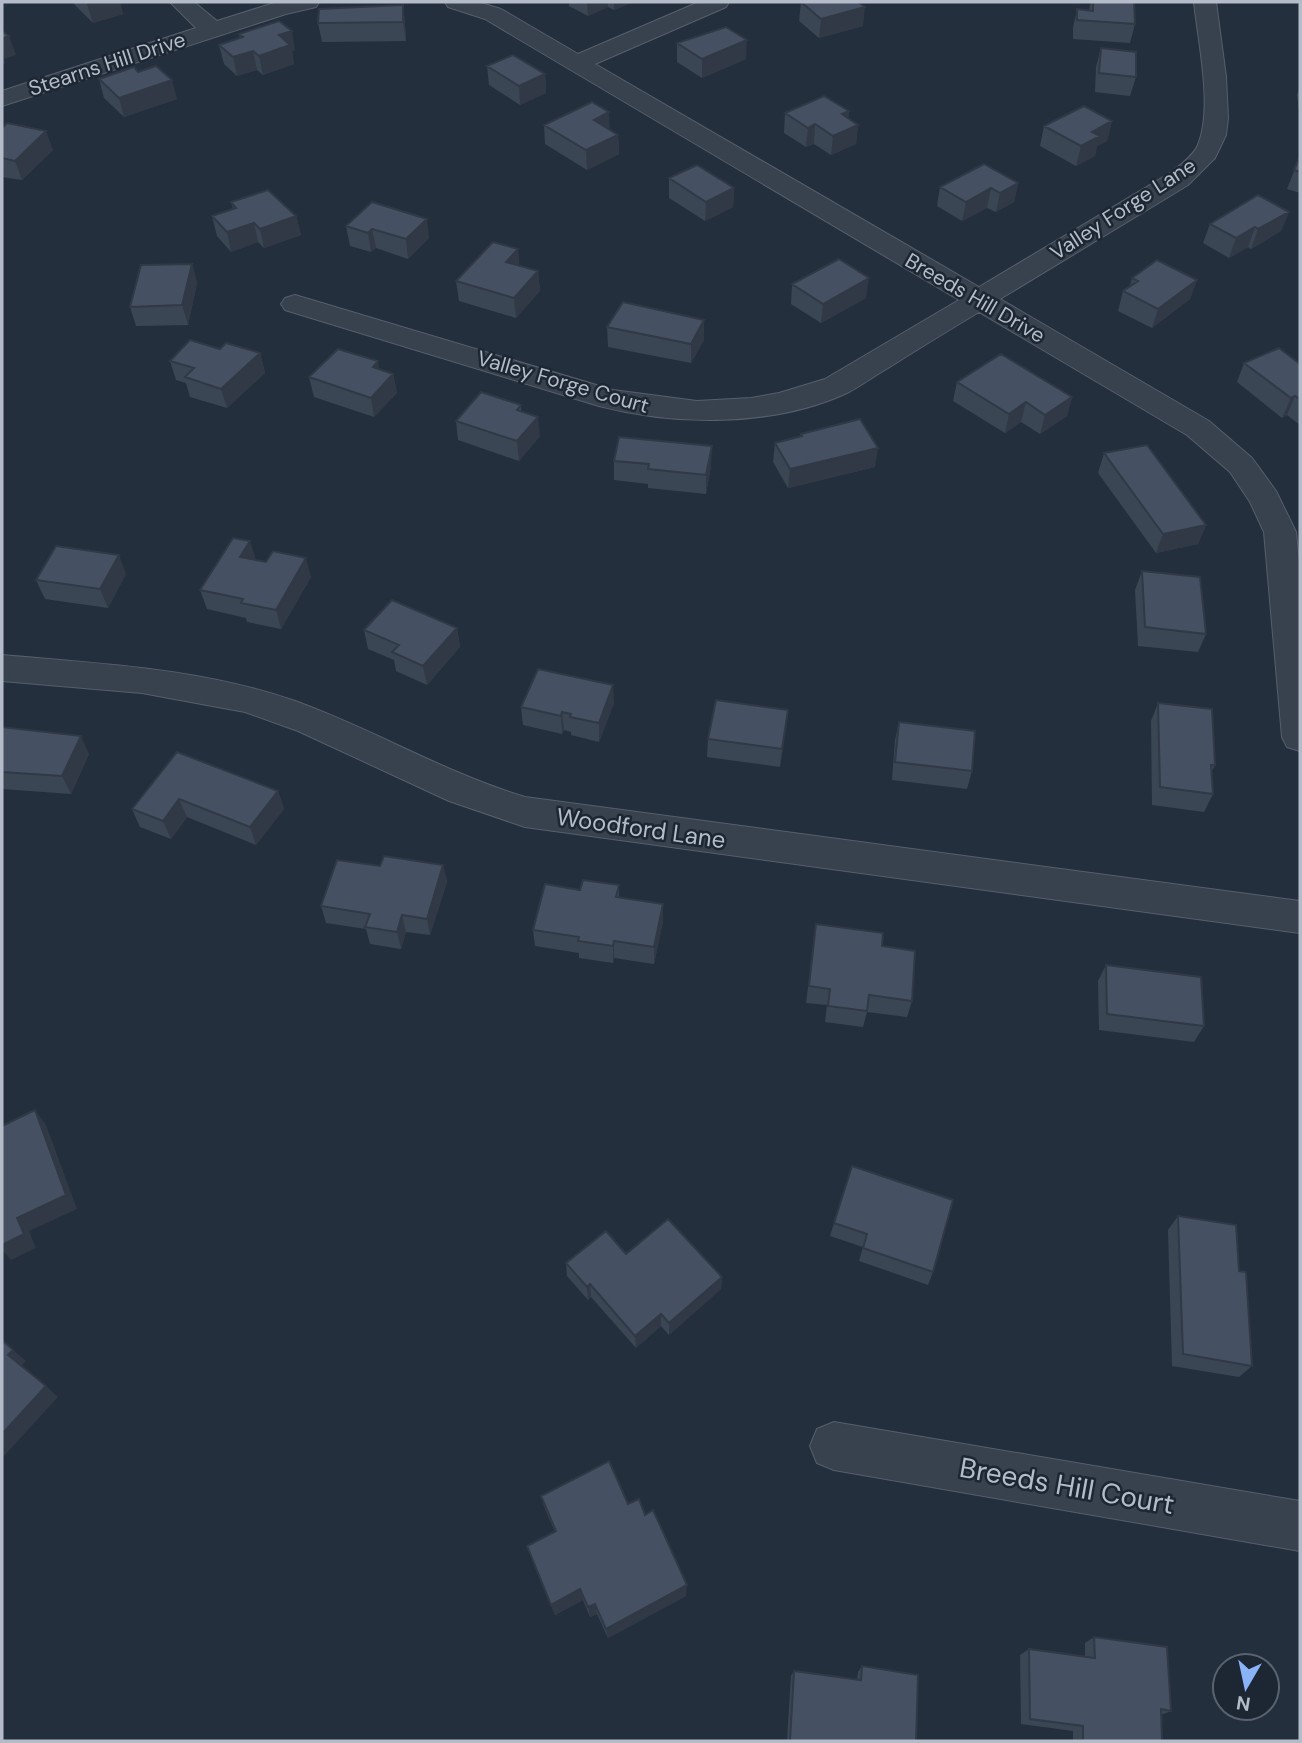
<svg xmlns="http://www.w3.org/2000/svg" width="1302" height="1743" viewBox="0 0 1302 1743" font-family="'DM Sans',sans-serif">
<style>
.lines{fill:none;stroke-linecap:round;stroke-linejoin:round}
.minor-casing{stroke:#565f6c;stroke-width:2}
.minor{fill:#38414e;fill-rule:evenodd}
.wall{fill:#3b4654}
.shaded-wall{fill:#303945}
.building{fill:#455162;stroke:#303945;stroke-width:2}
.labels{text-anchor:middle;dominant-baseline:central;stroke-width:5;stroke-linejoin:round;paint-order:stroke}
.far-street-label{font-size:21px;fill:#b4bcc9;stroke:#1d2633}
.street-label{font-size:24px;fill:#b4bcc9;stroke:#1d2633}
.near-street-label{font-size:28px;fill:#b4bcc9;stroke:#1d2633}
</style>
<rect width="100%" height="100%" fill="#242f3e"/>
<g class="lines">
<!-- minor casing -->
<g class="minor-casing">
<path id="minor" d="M170 2H194L217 21 277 2H319L316 7 286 14 2 106V91L196 28Z
M445 2H478L501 9 578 54 699 2H729L726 7 595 64 979 287 1170 173C1179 166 1191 158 1197 147 1214 110 1198 42 1194 2H1216L1226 77 1228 118 1226 135 1215 158 1188 185 1000 299 1209 421 1252 458 1276 491 1296 532 1300 570V751L1287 747 1282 737 1264 532 1250 502 1230 472 1187 435 979 312C949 330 918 349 888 368 874 376 861 386 847 393 773 427 676 426 599 406L285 310 281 304 285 298 295 295 613 390 697 401 751 398 779 393 825 379 959 300 485 19 448 7Z
M2 655C101 664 200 668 295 701 373 729 445 773 525 797L1300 901V933L525 827 449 801 298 731 245 712 142 693 2 681Z
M834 1422 1300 1501V1551L834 1470 817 1463 810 1446 817 1429Z"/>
</g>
<!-- minor -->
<use href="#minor" class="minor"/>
</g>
<!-- wall -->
<path class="wall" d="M73 2H120L123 14 93 23 74 4Z
M569 2H633L614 10 608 7 588 16 569 6Z
M801 2 863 26 819 38 799 21Z
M1091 2H1134L1135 24 1130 43 1073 39V28L1077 9 1089 10Z
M403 5 405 24 406 41 322 42 318 23Z
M239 34 295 50 292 51 294 64 263 75 257 70 237 76 224 64 219 45 240 38Z
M677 43 746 59 702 78 677 62Z
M1101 48 1136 77 1130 96 1095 92 1096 67Z
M487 66 545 74 546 93 520 105 489 85Z
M138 72 177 99 124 117 104 98 99 79Z
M1300 86V119L1297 95Z
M849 111 848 118 858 125 856 144 831 155 814 144 806 147 784 133 785 113Z
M1112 121 1107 141 1097 146 1095 156 1076 166 1040 146 1044 126Z
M544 125 618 135 619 154 587 170 545 144Z
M2 128 53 150 22 180 2 177Z
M1300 156V193L1287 189Z
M669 178 734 188 733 207 705 221 669 198Z
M1018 183 1014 202 996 212 987 208 962 221 937 206 940 187Z
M231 202 296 216 301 235 264 248 258 242 231 252 217 236 212 216 233 209Z
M372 202 429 238 408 259 376 248 371 252 350 246 346 226Z
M1289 212 1281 231 1251 249 1248 247 1229 258 1203 243 1210 224Z
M518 249 519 266 538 271 540 291 516 318 459 301 456 281Z
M192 264 197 283 188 325 136 326 130 307Z
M1132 278 1197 280 1190 299 1152 328 1118 311 1123 291 1130 286Z
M792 284 866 298 821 323 791 304Z
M704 320V340L691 363 608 347 607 327Z
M220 349 260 353 265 373 227 408 190 397 186 383 176 380 170 361Z
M1244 363 1300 364V425L1287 415 1282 418 1237 382Z
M379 369 393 374 397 393 374 417 314 397 309 377Z
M957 382 1072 397 1067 416 1040 434 1021 422 1005 433 953 401Z
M521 405V411L540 436 519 461 458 440 456 421Z
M801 434 875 467 788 488 773 462 775 443 800 437Z
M1104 453 1206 525 1198 544 1156 553 1098 473Z
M614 461 711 466 706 494 648 488V484L614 480Z
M256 560 311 577 281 629 247 622 246 618 207 609 200 590Z
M1142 571 1206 634 1198 652 1138 646 1135 590Z
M126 574 108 608 45 599 36 580Z
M457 628 460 647 427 685 396 671 394 660 368 649 364 630Z
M614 703 599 742 571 735V732L564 730 562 734 523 725 521 707Z
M1158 703 1215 765 1212 771 1213 794 1204 812 1152 805 1151 721Z
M788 710 780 767 707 757 708 739Z
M899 722 972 771 967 789 892 780 895 740Z
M2 727 89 754 71 794 2 789Z
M177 752 278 791 284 809 256 845 187 817 171 839 140 827 132 809Z
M443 865 447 882 430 935 406 932 401 949 370 944 366 929 326 923 321 906 380 866Z
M619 885V898L663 904V921L654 964 614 958 613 963 579 958V953L535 946 533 930 580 890Z
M816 924 882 946 912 1001 907 1017 867 1012 863 1027 825 1022 827 1005 806 1003Z
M1106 965 1204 1026 1194 1042 1099 1030 1098 981Z
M852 1166 933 1272 928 1285 859 1261 863 1247 830 1236Z
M1178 1216 1239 1271 1252 1366 1239 1377 1172 1366 1168 1230Z
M626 1254 722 1277 721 1289 669 1335 661 1326 636 1348 591 1297 588 1300 567 1276 566 1263Z
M541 1496 628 1504 645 1515 686 1596 608 1638 597 1614 590 1617 583 1600 555 1615 527 1546 555 1532 545 1509Z
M1094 1637 1171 1711 1161 1715 1162 1741H1073V1731L1021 1724 1020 1655 1029 1649 1085 1656V1643Z
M862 1666 916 1741H787L791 1676 794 1671 857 1680 858 1672Z"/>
<!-- shaded-wall -->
<path class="shaded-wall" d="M94 2H120L123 14 93 23 87 4Z
M587 2H608V7L588 16Z
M614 2H633L614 10Z
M403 5 405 24 406 41 403 22Z
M865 7 863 26 819 38 821 19Z
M292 31 295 50 292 51 294 64 263 75 259 56 279 35Z
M9 36 16 55 4 59 5 63 2 65V39Z
M747 40 746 59 702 78V59Z
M253 51 257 70 237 76 233 57Z
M545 74 546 93 520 105 519 86Z
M172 80 177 99 124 117 119 98Z
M849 111 847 130 858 125 856 144 831 155 833 136 842 114Z
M609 112 610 132 594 120Z
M1112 121 1107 141 1097 146 1095 156 1076 166 1081 146 1092 132Z
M815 124 814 144 806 147 808 128Z
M46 131 53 150 22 180 15 161Z
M618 135 619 154 587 170 586 150Z
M1018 183 1014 202 996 212 1000 193Z
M734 188 733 207 705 221 706 202Z
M991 188 987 208 962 221 966 202Z
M1289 212 1281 231 1251 249 1258 229Z
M296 216 301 235 264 248 260 229Z
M427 219 429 238 408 259 406 239Z
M254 223 258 242 231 252 227 232Z
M1255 227 1248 247 1229 258 1236 238Z
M372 229 376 248 371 252 368 233Z
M518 249 519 269 506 262Z
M192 264 197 283 188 325 182 305Z
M538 271 540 291 516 318 514 298Z
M869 278 866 298 821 323 823 304Z
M1197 280 1190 299 1152 328 1158 309Z
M704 320V340L691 363V344Z
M260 353 265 373 227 408 221 389Z
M378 361 381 381 373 367Z
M393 374 397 393 374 417 371 398Z
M1295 396 1287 415 1282 418 1291 398Z
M1072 397 1067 416 1040 434 1045 415Z
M1026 402 1021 422 1005 433 1009 414Z
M538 417 540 436 519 461 517 441Z
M712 446 711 466 706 494V475Z
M878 448 875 467 788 488 790 469Z
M1206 525 1198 544 1156 553 1163 534Z
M250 541 256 560 240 557Z
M119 555 126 574 108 608 100 589Z
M306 558 311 577 281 629 276 610Z
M457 628 460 647 427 685 423 666Z
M613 685 614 703 599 742V723Z
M788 710 786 729 780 767 782 749Z
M562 712 564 730 562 734 561 716Z
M81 736 89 754 71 794 62 776Z
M278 791 284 809 256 845 250 827Z
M179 799 187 817 171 839 163 821Z
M443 865 447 882 430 935 427 919Z
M663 904V921L654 964V947Z
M402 915 406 932 401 949 397 932Z
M614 941V958L613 963V946Z
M35 1110 46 1125 77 1209 29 1231 36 1248 11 1260 2 1250V1245L17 1218Z
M722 1277 721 1289 669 1335V1323Z
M590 1284 591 1297 588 1300 587 1287Z
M661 1314V1326L636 1348 635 1336Z
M13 1350 26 1361 21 1366 8 1355Z
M46 1386 58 1397 4 1456 2 1454V1434Z
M687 1585 686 1596 608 1638 606 1629Z
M580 1589 583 1600 555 1615 551 1605Z
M595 1604 597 1614 590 1617 588 1607Z"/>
<!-- building -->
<path class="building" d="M801 2H858L865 7 821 19Z
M1093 2H1134L1135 24 1077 20V9L1093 11Z
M403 5V22L318 23 319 9Z
M279 21 292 31 279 35 290 45 259 56 253 51 233 57 219 45 243 37 239 34Z
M726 27 747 40 702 59 677 43Z
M2 31 9 36 2 39Z
M1101 48 1136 52V77L1099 73Z
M513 55 545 74 519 86 487 66Z
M156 66 172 80 119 98 99 79 134 67 138 72Z
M824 96 849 111 842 114 858 125 833 136 815 124 808 128 785 113Z
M592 102 609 112 594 120 618 135 586 150 544 125Z
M1084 106 1112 121 1092 132 1100 136 1081 146 1044 126Z
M7 123 46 131 15 161 2 158V128Z
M1300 156V172L1294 170Z
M984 164 1018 183 1000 193 991 188 966 202 940 187Z
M697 165 734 188 706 202 669 178Z
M268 190 296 216 260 229 254 223 227 232 212 216 236 208 231 202Z
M1258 195 1289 212 1258 229 1255 227 1236 238 1210 224Z
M372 202 427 219 406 239 372 229 368 233 346 226Z
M493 242 518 249 506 262 538 271 514 298 456 281Z
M839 259 869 278 823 304 792 284Z
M1157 260 1197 280 1158 309 1123 291 1138 281 1132 278Z
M192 264 182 305 130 307 141 265Z
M623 302 704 320 691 344 607 327Z
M190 340 220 349 226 343 260 353 221 389 185 377 194 368 170 361Z
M1279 348 1300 364V399L1295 396 1291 398 1244 363Z
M338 349 378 361 373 367 393 374 371 398 309 377Z
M1001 354 1072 397 1045 415 1026 402 1009 414 957 382Z
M481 392 521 405 517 410 538 417 517 441 456 421Z
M860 419 878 448 790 469 775 443 802 436 801 434Z
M619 437 712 446 706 475 648 469 649 464 614 461Z
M1147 445 1206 525 1163 534 1104 453Z
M233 538 250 541 240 557 266 562 273 551 306 558 276 610 241 603 243 599 200 590Z
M56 546 119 555 100 589 36 580Z
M1142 571 1200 577 1206 634 1145 627Z
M392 600 457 628 423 666 392 652 399 645 364 630Z
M538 669 613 685 599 723 570 717 571 714 562 712 561 716 521 707Z
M716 700 788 710 782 749 708 739Z
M1158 703 1212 709 1215 765H1211L1213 794 1160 787Z
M899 722 975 731 972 771 895 762Z
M2 727 81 736 62 776 2 772Z
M177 752 278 791 250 827 179 799 163 821 132 809Z
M384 856 443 865 427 919 402 915 397 932 365 927 370 914 321 906 337 860 380 866Z
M583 880 619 885 616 897 663 904 654 947 614 941 613 946 578 941 579 937 533 930 545 884 580 890Z
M816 924 883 933 882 946 915 951 912 1001 869 995 867 1011 828 1006 830 989 809 986Z
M1106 965 1201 977 1204 1026 1107 1014Z
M35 1110 66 1195 17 1218 24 1234 2 1245V1126Z
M852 1166 953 1200 933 1272 863 1248 867 1234 834 1223Z
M1178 1216 1236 1225 1239 1271 1246 1272 1252 1366 1183 1354Z
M668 1219 722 1277 669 1323 661 1314 635 1336 590 1284 587 1287 566 1263 606 1231 626 1254Z
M2 1340 13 1350 8 1355 46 1386 2 1434Z
M609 1461 628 1504 639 1499 645 1515 653 1510 687 1585 606 1629 595 1604 588 1607 580 1589 551 1605 527 1546 556 1531 541 1496Z
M1094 1637 1167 1647 1171 1711 1161 1709 1162 1741H1083V1726L1030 1719 1029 1649 1095 1658Z
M862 1666 918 1675 916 1741H790L794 1671 861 1680Z"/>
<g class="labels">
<!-- far-street labels -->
<g class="far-street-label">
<text transform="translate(107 64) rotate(-18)">Stearns Hill Drive</text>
<text transform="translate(1123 209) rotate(-33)">Valley Forge Lane</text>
<text transform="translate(975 298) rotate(30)">Breeds Hill Drive</text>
<text transform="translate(563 382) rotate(16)">Valley Forge Court</text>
</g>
<!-- street labels -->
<g class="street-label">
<text transform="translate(641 828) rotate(8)">Woodford Lane</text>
</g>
<!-- near-street labels -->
<g class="near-street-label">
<text transform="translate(1067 1486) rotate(10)">Breeds Hill Court</text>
</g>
</g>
<!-- border -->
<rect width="1302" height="1743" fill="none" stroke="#b4bcc9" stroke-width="7"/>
<!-- north arrow -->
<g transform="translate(1246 1687) rotate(189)"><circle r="33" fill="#1d2633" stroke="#59626f" stroke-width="2"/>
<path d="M0-5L12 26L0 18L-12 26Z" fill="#8ab4f8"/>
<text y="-10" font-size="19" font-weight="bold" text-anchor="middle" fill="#b4bcc9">N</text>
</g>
</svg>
